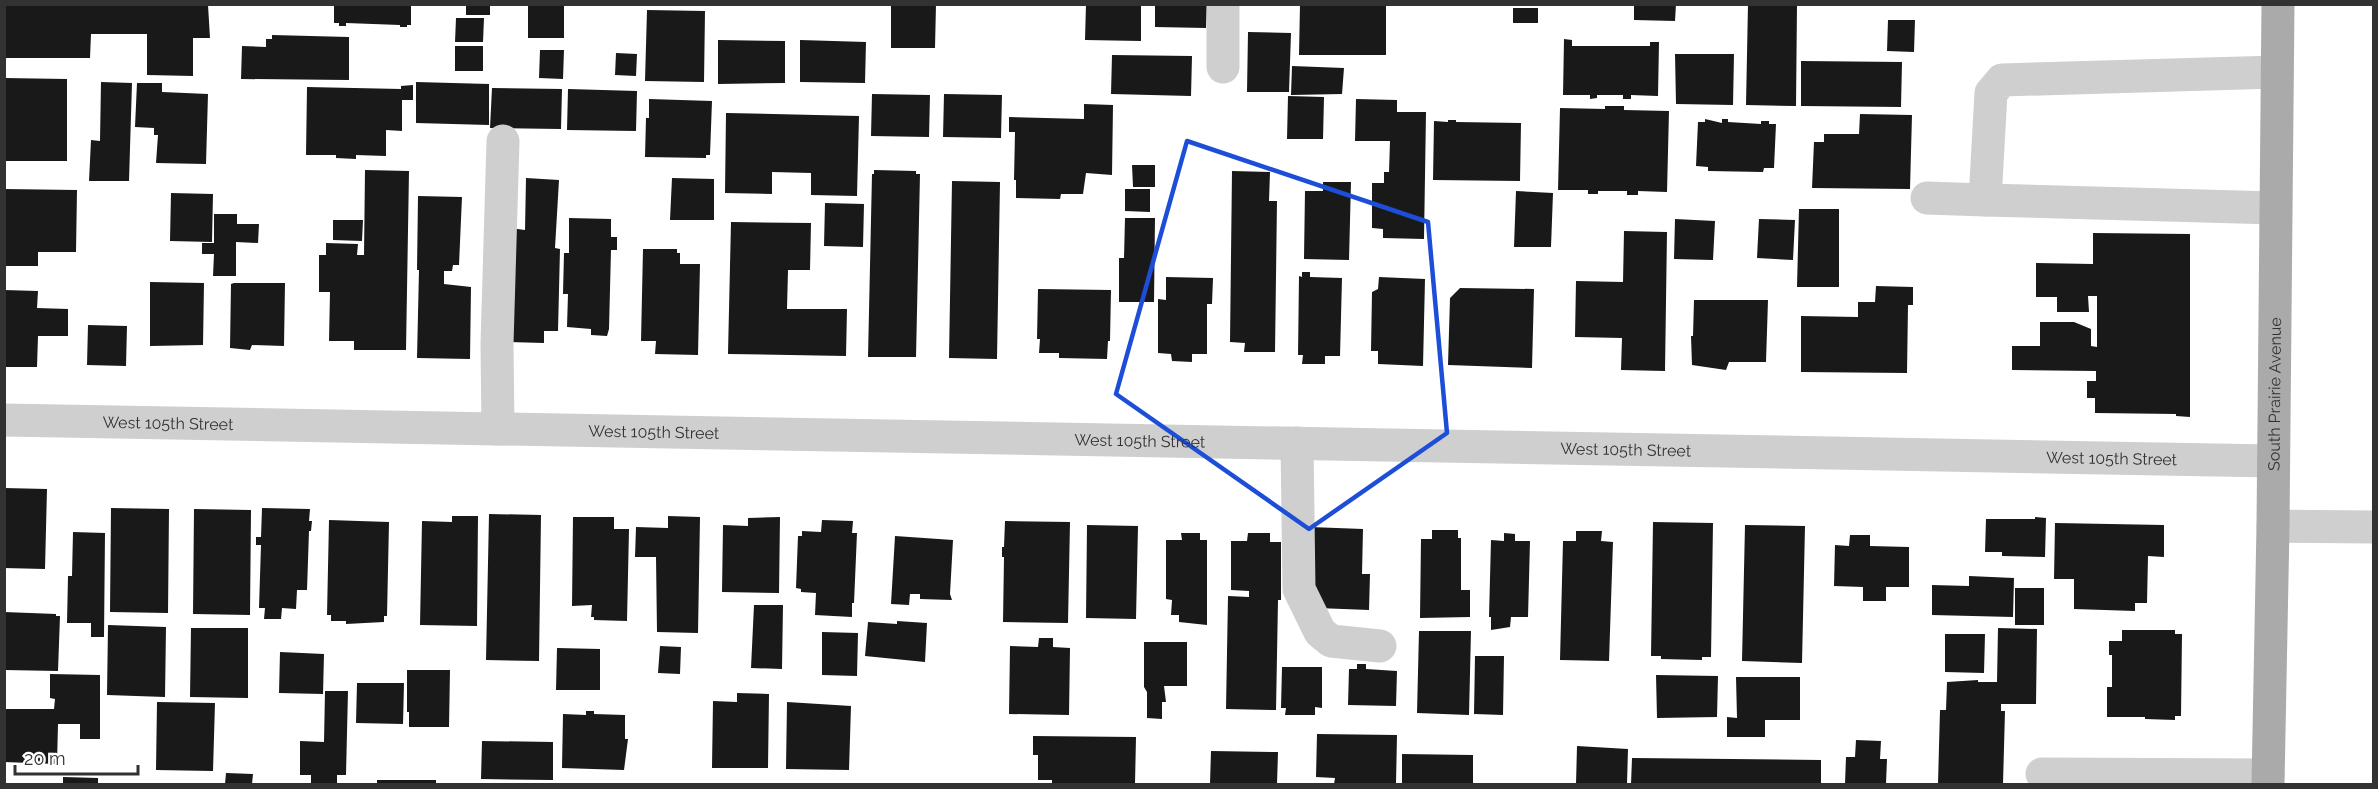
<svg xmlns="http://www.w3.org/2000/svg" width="2378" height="789" viewBox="0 0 2378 789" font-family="Raleway,sans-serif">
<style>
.building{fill:#191919}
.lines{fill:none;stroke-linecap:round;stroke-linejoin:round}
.minor{stroke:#cfcfcf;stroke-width:33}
.major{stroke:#aaa;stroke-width:33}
.marked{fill:none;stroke:#1d4ed8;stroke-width:4.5;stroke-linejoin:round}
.labels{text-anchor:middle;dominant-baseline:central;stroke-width:6;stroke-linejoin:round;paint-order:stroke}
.street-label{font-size:16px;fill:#323232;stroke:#fff}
</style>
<rect width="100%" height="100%" fill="#fff"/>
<!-- building -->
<path class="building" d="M4 4 208 5 210 38H193V76L147 75V34H91L90 58H4Z
M334 4H411V25H407V27H400V25L346 23V26H339V23H334Z
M466 4H490V15H466Z
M528 4H564V38H528Z
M891 4H936L935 48H891Z
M1086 4H1141V41L1085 40Z
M1155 4H1207L1206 28 1155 27Z
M1300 4H1386V55H1299Z
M1634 4H1676L1675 21 1634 20Z
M1748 4H1797L1796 106 1746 105Z
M1513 8H1538V23H1513Z
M647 10 705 11 704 82 645 81Z
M456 18H484L483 42H455Z
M1888 20H1915L1914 52 1887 51Z
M1248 32 1291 33 1289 92H1247Z
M272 35 349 37V80L241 79 242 46 266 47V39H272Z
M1564 39 1572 40V46H1650V42H1659L1658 96 1631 95V99H1623V95H1597V98L1590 99V95H1563Z
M718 40 785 41V83L718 84Z
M800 40 866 42 865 83 800 82Z
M455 46H483V71H455Z
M540 50H564L563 79 539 78Z
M616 53 637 54 636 76 615 75Z
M1675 54H1734L1733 105 1676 104Z
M1112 55 1192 56 1191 96 1111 94Z
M1801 61 1902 62 1901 107 1801 106Z
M1292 66 1344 68 1342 94 1291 95Z
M4 78 67 79V161H4Z
M101 82 132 83 129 181H89L91 140 100 141Z
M416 82 489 84V125L416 123Z
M137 83H162V92L208 94 206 164 156 163 158 135H154V128L135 127Z
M413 85V100H402V131L386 130V156L356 155V159L336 158V155H306L307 87 401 89V86Z
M492 88 562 89 561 129 490 128Z
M568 89 637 91 636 131 567 130Z
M872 94 930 95 929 137 871 136Z
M944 94 1002 95 1001 138 943 137Z
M1288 96 1324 97 1323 139H1287Z
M649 99 712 101 710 155H706V158L645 157 646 118H649Z
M1356 99 1397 100V112H1426L1424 239 1383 238V229L1372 228V183H1384V172H1389L1390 141H1355Z
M1084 104 1113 105 1112 175 1086 173 1083 194H1061L1060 199 1016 198V180H1014L1015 132H1009V117L1084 119Z
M1605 106H1624V110L1669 111 1667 192 1638 191V195H1627V191H1598V194H1588V190H1558L1560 108 1605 109Z
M726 113 859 116 857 196 811 195V173L772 172V194L725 193Z
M1860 114 1912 115 1910 189 1812 188 1814 142H1824V134H1859Z
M1705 119 1722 123V119H1728V122L1761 124V121H1769V124H1776L1774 168H1764L1763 172 1708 171V167L1696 166 1698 122H1705Z
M1448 120H1456V122L1521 123 1520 181 1433 180 1434 121 1448 122Z
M1132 165H1155V187H1133Z
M365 170 409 171 406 350H354V341H329L330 292H319V255H326V243L358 244 357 255H364Z
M874 170 916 171V174H920L916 357H868L872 174H874Z
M1232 171 1270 172 1269 201H1277L1275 352H1244L1245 343 1230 342Z
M526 178 559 180 555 248 560 249 558 331H544V343L505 342 510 228 525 230Z
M672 178 714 179V220H670Z
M952 181 1000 182 997 359 949 358Z
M1323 182H1351L1349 260 1304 259 1305 191H1323Z
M4 189 77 190 76 252H38V266H4Z
M1125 189H1150V212L1125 211Z
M1516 191 1553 193 1551 247H1514Z
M171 193 213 194 212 242 170 241Z
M418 196 462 197 459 265H453L452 271H444V284L471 287 470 359 417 358 419 270H417Z
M825 203 864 204 863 247 824 246Z
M1799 209H1839V287H1797Z
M214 214H237V224H259L258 243 236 242V276H213L214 254H202V243H214Z
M569 218 611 219V237H617V250H611L609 329 607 336 591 335V329L567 327 568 294H563L564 253H569Z
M1125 218H1155L1154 302H1119V258H1124Z
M1675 219 1715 221 1713 260 1674 259Z
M1759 219 1795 220 1793 260 1757 258Z
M333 220H363L362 241 333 240Z
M731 222 811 223 810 270H788L787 309H847L846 356 728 354Z
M1624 231 1667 232 1665 371 1621 370 1622 338 1575 337 1576 281 1623 282Z
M2093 233 2190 234V417L2176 416V414L2095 413V398H2087V381H2096V371L2012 370V346H2040V322H2074L2091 329V346L2097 347V296H2088L2089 312H2057V297H2036V263L2093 264Z
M643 249H677V253H680V264H700L698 355 655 354 656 341H641Z
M1302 272H1310V277L1342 278 1340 356H1325V364H1302L1303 355H1298L1299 276 1302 277Z
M1166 277 1213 278 1212 304H1207V354H1192V362L1172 361 1171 354 1158 353V299L1166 300Z
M1379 277 1425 279 1423 366 1378 364V351H1371L1372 292 1378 289Z
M150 282 204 283 203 345 150 346Z
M234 283H285L284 346 252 345 250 350 230 348 231 284Z
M1876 286 1913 287V305H1908L1907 373 1801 372V316L1858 317V302H1875Z
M1460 288 1534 289 1532 368 1448 365 1450 298Z
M1038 289 1111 290 1110 341H1108L1107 359 1059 358V353H1039L1040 339H1037Z
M4 290 38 291 37 308 68 309V336H38L37 367H4Z
M1694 300H1768L1766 362H1729L1726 370 1692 365 1691 336H1693Z
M88 325 127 326 126 366 87 365Z
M4 488 47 489 45 569 4 568Z
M111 508 169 509 168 613 110 612Z
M262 508 310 509 309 521H312L311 531H309L307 590H297L296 609 282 608 281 619H264L265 608H259L261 545H256V537H261Z
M194 509 251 510 250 615 193 614Z
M489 514 541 515 539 661 486 660Z
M452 516H478L477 626 420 625 422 521 452 522Z
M668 516 700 517 698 633 657 632 656 557H635L636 527 668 528Z
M573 517H614V529H629L627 621 594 620V617H591L592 605 572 606Z
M780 517 779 593 722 592 723 525 748 526V518Z
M2035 517 2046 518 2045 557 2002 556V552H1985L1986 519H2035Z
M329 520 389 522 387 616H384V622L346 624V621H331V615H327Z
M822 520 853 521 852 533H857L854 603H852V617L815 615 816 593 801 592V589L796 588 798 536H802V531L821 532Z
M1005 521 1070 522 1068 623 1003 622 1004 557H1002V547H1004Z
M1653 522 1713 523 1711 657H1702V660L1661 659V656H1651Z
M2055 523 2164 525V557L2148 556 2147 603H2135V611L2074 609V579H2054Z
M1087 525 1138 526 1136 619 1086 618Z
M1745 525 1805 526 1802 663 1742 661Z
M1310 527 1363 529 1362 574H1370L1369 610 1317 608 1311 594Z
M1432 530H1458V538H1461V590H1470V617L1420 618 1421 539H1432Z
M1576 531H1602L1601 541 1613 542 1609 661 1560 660 1563 541H1576Z
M73 532 105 533 104 637H91V623H67L68 576H72Z
M1181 533H1200V540H1207V625L1179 622V615H1171L1172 600 1166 599V540H1182Z
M1248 533H1270V542H1281V600H1278L1276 710 1226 709 1228 596 1249 597V591L1231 590V541H1247Z
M1504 533 1515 534V541H1530L1528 617H1511L1510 627 1491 630V617H1489L1491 540 1504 541Z
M1850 535H1870V546L1909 547V587H1886V601H1863V587L1834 586 1835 545 1849 546Z
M895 536 953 540 950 594 952 600 920 599V594H910L909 605 891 604Z
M1969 576 2014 578 2013 617 1932 615V585L1969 586Z
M2015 588H2044V625H2015Z
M754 605H783L782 669 751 668Z
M4 612 56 614V616H60L58 671 4 670Z
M897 621 927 623 925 662 865 656 868 622 897 624Z
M108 625 166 627 165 697 107 695Z
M191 628H248V698L190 697Z
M1998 628 2037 629 2036 704H2001V711H2005L2003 784H1938L1940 710H1946L1947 682 1978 680V682H1997Z
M2122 630H2175V634H2182L2181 716H2175V720L2145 719V717H2107V687H2112V655H2109V641H2122Z
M1419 631H1471L1469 715 1417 713Z
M822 632 858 633 857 676 822 675Z
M1945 634H1985L1984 673 1945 672Z
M1039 638H1053V647L1070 648 1069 715 1009 714 1010 646 1038 647Z
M1144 642H1187V686H1164L1166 702H1162V719L1147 718V692L1144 687Z
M660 646 681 647 680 674 658 673Z
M557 648 600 649V690H556Z
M280 652 324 654 323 694 279 693Z
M1475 656H1504L1503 715 1474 714Z
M1357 664H1366V669L1397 671 1396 706 1348 705 1349 669H1357Z
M1282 667H1322V708L1315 707V715H1285L1286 708H1281Z
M407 670H450L449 727H409V712H407Z
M50 674 100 675V739H80V724H58L57 764 4 762V709H54L55 699 50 698Z
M1656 675 1718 676 1717 717 1657 718Z
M1736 677H1800V720H1765V737H1727V717L1737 718Z
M357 683H404L403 724 356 723Z
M325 691H348L346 775H337V784H311V775H300V741L324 742Z
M737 693 769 694 768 768H712L713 701 737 702Z
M157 702 215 703 213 771 156 770Z
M787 702 851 706 849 770 786 769Z
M586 711H594V714L625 715V739H628L624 770 562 768 563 714 586 715Z
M1317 734 1397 735 1396 784H1334L1335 778 1316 777Z
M1033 736 1136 737 1135 784H1052V780H1038V755H1033Z
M1856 740 1881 741 1880 759H1887L1886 784H1845L1846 757H1855Z
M482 741 553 742V780L481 779Z
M1577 746 1628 749 1627 784H1576Z
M1211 751 1278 752 1277 784H1210Z
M1402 754 1473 755V784H1402Z
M1632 758 1821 760V784H1631Z
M226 773 253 774 252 784H225Z
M63 777 98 778V784H63Z
M377 780H436V784H377Z"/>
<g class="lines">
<!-- minor -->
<g class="minor">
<path d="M1223 67V4"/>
<path d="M1927 198 1985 200"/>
<path d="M2275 208 1985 200 1991 93 2002 80 2277 72"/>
<path id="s1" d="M4 420 2273 461"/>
<path d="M498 429 497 344 503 141"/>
<path d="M1297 443 1299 589 1320 632 1331 641 1380 646"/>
<path d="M2273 526 2374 527"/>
<path d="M2042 774 2268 775"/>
</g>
<!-- major -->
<path class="major" id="s2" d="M2268 784 2273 526 2278 4"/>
</g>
<!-- marked area -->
<path class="marked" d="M1187 141 1428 222 1447 433 1309 529 1116 394Z"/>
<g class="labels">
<!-- street labels -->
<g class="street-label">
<text stroke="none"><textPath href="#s2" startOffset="390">South Prairie Avenue</textPath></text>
<text stroke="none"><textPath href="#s1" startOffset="164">West 105th Street</textPath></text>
<text stroke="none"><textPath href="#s1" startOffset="650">West 105th Street</textPath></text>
<text stroke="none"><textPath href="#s1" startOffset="1136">West 105th Street</textPath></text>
<text stroke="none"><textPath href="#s1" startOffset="1622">West 105th Street</textPath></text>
<text stroke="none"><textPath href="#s1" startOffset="2108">West 105th Street</textPath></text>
</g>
</g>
<!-- border -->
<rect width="2378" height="789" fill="none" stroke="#323232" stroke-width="12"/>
<!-- scale -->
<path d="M15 765v9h123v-9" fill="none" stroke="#323232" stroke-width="3"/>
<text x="24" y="765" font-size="18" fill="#323232" stroke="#ffffff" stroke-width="4.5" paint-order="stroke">20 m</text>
</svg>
